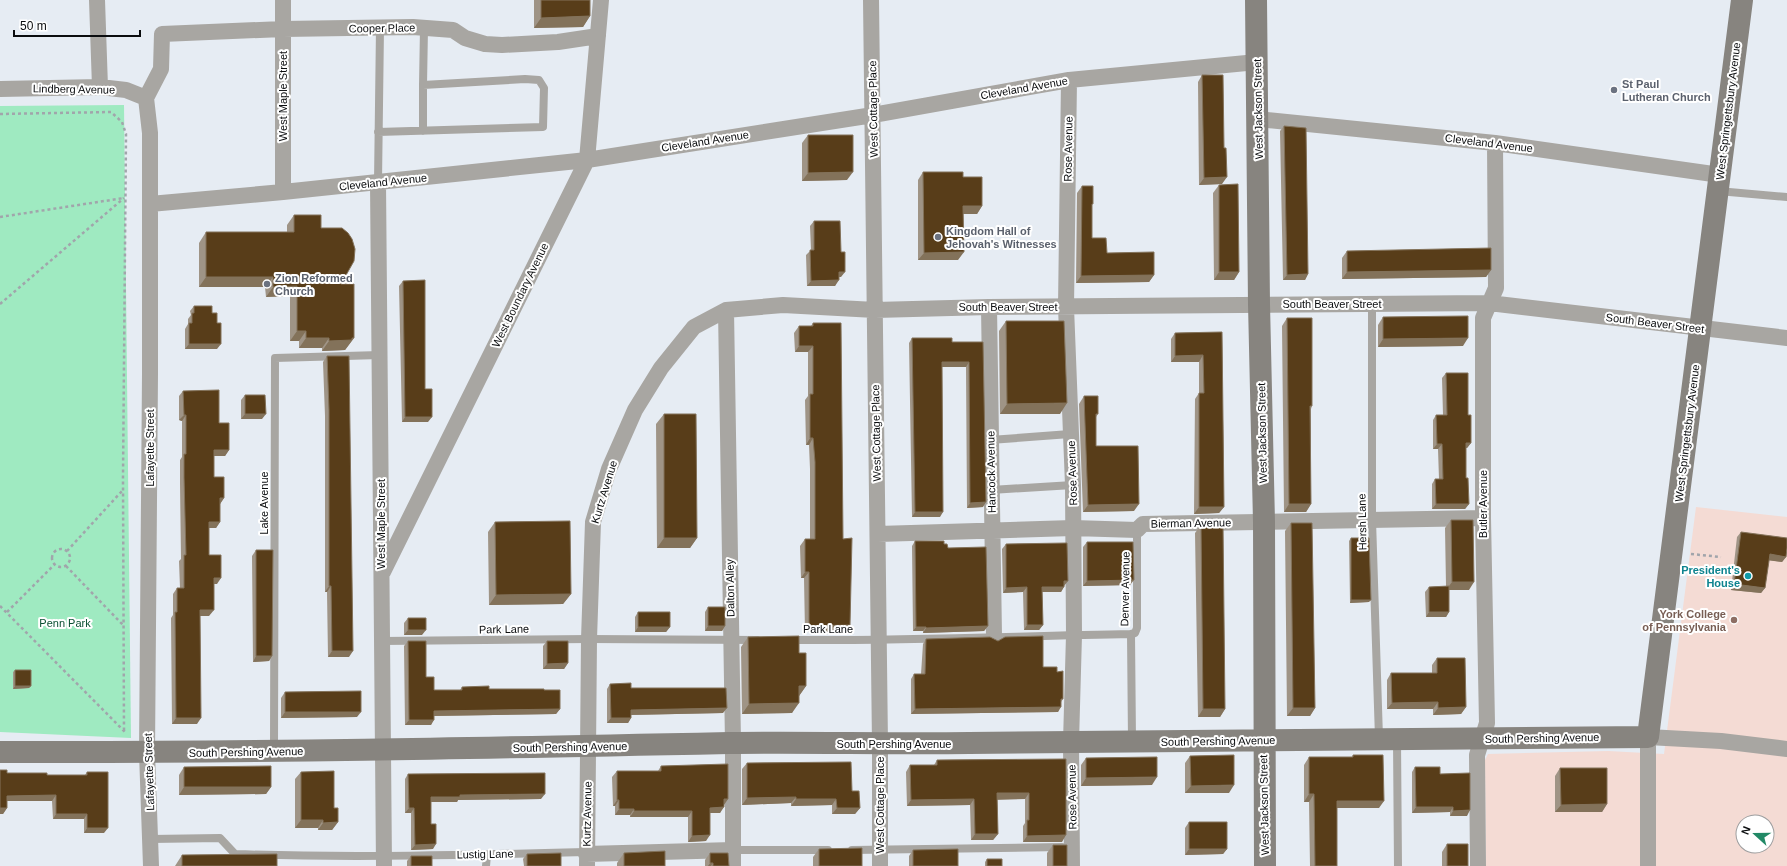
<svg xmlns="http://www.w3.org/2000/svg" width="1787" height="866" viewBox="0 0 1787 866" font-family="Arial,sans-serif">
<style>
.education{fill:#f4dbd4;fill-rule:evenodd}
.green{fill:#9feac1}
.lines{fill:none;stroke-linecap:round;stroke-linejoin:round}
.path{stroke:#a1a5ab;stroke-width:2.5;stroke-dasharray:3 3;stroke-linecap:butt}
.lane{stroke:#a8a6a2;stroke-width:8}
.street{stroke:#a8a6a2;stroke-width:16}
.secondary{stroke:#87847f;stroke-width:22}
.wall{fill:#9f9486}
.shaded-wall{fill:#83725a}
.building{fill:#583d19;stroke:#83725a}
.worship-dot{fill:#6b7280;stroke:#fff;stroke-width:1.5}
.culture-dot{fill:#0f9aa8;stroke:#fff;stroke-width:1.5}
.education-dot{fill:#8d6e63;stroke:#fff;stroke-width:1.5}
.labels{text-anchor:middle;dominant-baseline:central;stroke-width:4;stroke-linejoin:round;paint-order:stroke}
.street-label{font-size:11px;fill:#0a0c0e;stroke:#fff}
.worship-label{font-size:11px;font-weight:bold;fill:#5b616d;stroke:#fff;text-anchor:start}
.culture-label{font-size:11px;font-weight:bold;fill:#0d838f;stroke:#fff;text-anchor:end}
.education-label{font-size:11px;font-weight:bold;fill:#785e54;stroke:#fff;text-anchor:end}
.park-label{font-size:11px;fill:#0a4f32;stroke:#fff}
</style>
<rect width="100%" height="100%" fill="#e6ecf3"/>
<!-- education -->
<path class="education" d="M1696 507 1787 517V866H1486L1485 760 1488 754 1608 751 1664 754ZM1743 822H1767V846H1743Z"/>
<!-- green -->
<path class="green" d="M124 105 131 738 0 732V106Z"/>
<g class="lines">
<!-- path -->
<path class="path" d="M0 114 111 112 122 122 126 134 123 478 124 732
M0 217 124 198
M0 304 124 198
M52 558a9 9 0 1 1 18 0a9 9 0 1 1-18 0Z
M67 551 122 491
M1691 554 1721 557
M66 566 123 625
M0 606 125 732
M7 612 54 565"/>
<!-- lane -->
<path class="lane" d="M423 131V85
M378 132 543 127 544 88 539 80 525 79 423 85 424 28
M378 182 380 28
M1718 191 1787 197
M1372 303V520L1379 738
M990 440 1070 434
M991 490 1073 485
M789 640C903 641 1017 636 1131 634
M382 641 589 639 757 640
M1397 740 1398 866
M1132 741 1131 634 1135 633 1137 628V530
M274 749 275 358 380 355
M151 839 220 838 235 854C352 858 469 855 586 852
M733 850H828
M852 850 1062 847
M486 866 487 855"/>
<!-- street -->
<path class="street" d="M97 0 100 87
M283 0V192
M871 0 880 744V866
M1069 80 1066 307 1073 485 1074 635 1071 742 1072 866
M0 89 100 87 126 90 146 98
M1258 119 1495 143 1720 175
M378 182 384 866
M150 204 283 192 587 160 873 115 1069 80 1257 62
M989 307 994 636
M726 310 733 743V866
M878 534 1073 528 1137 530 1143 524 1483 518
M383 572 587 160 601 0
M586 854 733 850
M151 866 147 753 150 374V133L146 98 161 69 162 34 283 29 413 27 453 30 465 38 485 44 502 45 558 42 598 36
M587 866 589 639 593 522 609 469 635 410 661 368 694 327 726 310 783 305 875 310 989 307 1489 303 1787 338
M1478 866 1477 755 1487 723 1483 518V318L1496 288 1495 143
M1648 866V737L1721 741 1787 749"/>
<!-- secondary -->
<path class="secondary" d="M1256 0 1259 304 1264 522 1265 866
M0 752C243 753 486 748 729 743 809 742 889 744 969 743 1196 741 1422 738 1648 737L1742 0"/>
</g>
<!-- wall -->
<path class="wall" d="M534 0H590V16L583 27 534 28Z
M1202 75 1224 148 1222 184 1199 185 1198 82Z
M1284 126 1308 274 1305 280H1283L1280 131Z
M808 135 847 180 802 181V143Z
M923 172 963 177 982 206 977 214H963L958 260H918V180Z
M1219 185 1239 272 1234 280H1214L1213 193Z
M1082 186 1092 206V238L1107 253 1154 275 1149 282 1076 283 1077 193Z
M294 215 321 228 341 284 354 338 345 350 322 351V348H299V341H290V296L266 297 265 287H199V243L206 232H287V225Z
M814 221 841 252V277H839L835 286H807L806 255 811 250 810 226Z
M1347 251 1491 270 1486 277 1342 279V258Z
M403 281 428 422H402L399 286Z
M194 306 212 313 217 349H185V329L188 324V319L191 315 190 311Z
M1383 317 1463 346 1378 347V325Z
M1287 318 1312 406 1311 409V504L1306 512H1284L1282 326Z
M1006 321 1060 414H1000L999 331Z
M813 323 843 539 850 625 846 632H805L804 578H801L800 546 805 539H810V469L809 445H806L805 400 808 396V352H795L794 333 799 326H811Z
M1222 332 1224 507 1219 513 1194 514 1195 399 1199 393V362H1171V339L1175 333Z
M912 338 952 342H983V507L967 508 966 367H942L940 517H912L909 343Z
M327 356 349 657H328L327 592H325V416L323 362Z
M1446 373 1468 415 1471 443 1467 448H1466V478L1469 504 1465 509H1432V484L1435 479H1439L1438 449H1433V420L1436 415H1443L1442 378Z
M183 391 219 423 229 450 225 456H214V477L224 498 220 504V522L216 528H209V555L217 584H214L209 616H200L197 724H172L171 618 173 615V594L177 588H180L179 561 181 559 180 483V460L182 457V421L179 420V396Z
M245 395 262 419H241V400Z
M1084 396 1098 414 1096 417V446L1134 511 1083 512 1079 404Z
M664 414 697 538 690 548H657L656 424Z
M1451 520 1469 590H1449V612L1446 617H1426L1425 592 1429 587 1446 586 1445 528Z
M495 522 571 594 563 604 489 605 488 532Z
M1291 523 1315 708 1310 716H1287L1285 531Z
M1201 525 1225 709 1220 717H1198L1195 533Z
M1741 532 1786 557 1782 562 1769 560 1765 588 1761 593 1731 590 1737 537Z
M1351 538 1369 602 1350 603 1349 541Z
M915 541 944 544 948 548 988 626 984 631 923 633V631H913L912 546Z
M1087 542 1130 585 1083 586V547Z
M1006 544 1064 586 1061 592H1042L1043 625 1039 630H1024L1023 592 1003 593 1002 549Z
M256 550 272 656 269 661 253 662 252 556Z
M708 607 725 626 722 631H705V612Z
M638 612 670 627 666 632H635V617Z
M408 618 422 635H404V623Z
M748 637 799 653 806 686 799 696 792 713 742 714 741 647Z
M926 639 1043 667 1057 672 1063 699 1061 702 1058 712 911 714V679L914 674H921L923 644Z
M408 641 426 677 434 690H460L462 687 489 689 544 690 560 709 556 714 434 716 431 725H405L404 646Z
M547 641 568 663 564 669H543V646Z
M1437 658 1466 707 1461 714 1433 715V709H1387V680L1391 673H1432V665Z
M15 670 31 686 29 688 13 689V672Z
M610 684 631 688 723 713 631 715V718L628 723H607V689Z
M285 692 357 717 281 718V698Z
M1353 755 1379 808H1337V866H1310L1309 802H1304V765L1309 757H1352Z
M1190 756 1229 793H1185V763Z
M1086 758 1152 785 1081 786V765Z
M1066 759 1062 842H1023V826L1025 823V799H997L998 834 993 840H971L970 805 907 806 906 772 910 765H934L937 760Z
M747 763 852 791 860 808 855 814H832V805L791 806V803L742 805V769Z
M661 766 728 799 724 804 720 813H710L706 841 688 842V817H630V815H615V806H613L612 777 617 771H658Z
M184 767 271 787 266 794 179 795V775Z
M1415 767 1440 774 1467 816H1450V812L1412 813V772Z
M1560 768 1607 804 1602 812H1555V776Z
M87 772 104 833H84V819H53L52 801H7V808L3 814 7 773 47 775H85Z
M301 772 334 808 338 822 332 830H318V828H295V779Z
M408 774 541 799 458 800 457 802H431V824L433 849 411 850V813H405V779Z
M1189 822 1227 849 1223 854 1185 855V828Z
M1447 844 1468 866H1442V852Z
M1053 845 1067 866H1047V853Z
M819 849 862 866H813V857Z
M913 850 958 866H909V856Z
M624 853 665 866H617V863Z
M710 853 729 866H705V860Z
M527 854 561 866H524L523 859Z
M182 855 277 866H175Z
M411 856 432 866H407V861Z
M987 859 1002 866H985V862Z"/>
<!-- shaded-wall -->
<path class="shaded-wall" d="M590 16 583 27 534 28 541 18Z
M853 172 847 180 802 181 808 173Z
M1227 177 1222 184 1199 185 1204 178Z
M963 206H982L977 214H958Z
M964 252 958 260H918L924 253Z
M1491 270 1486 277 1342 279 1347 272Z
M839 272H845L841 277H835Z
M1219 272H1239L1234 280H1214Z
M1308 274 1305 280H1283L1287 275Z
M1154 275 1149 282 1076 283 1081 276Z
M206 277H273L265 287H199Z
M839 280 835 286H807L811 281Z
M297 286 290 296 266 297 273 287Z
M297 331H306L299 341H290Z
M306 338H329L322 348H299Z
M354 338 345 350 322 351 329 341Z
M1468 338 1463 346 1378 347 1383 339Z
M189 344H221L217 349H185Z
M799 346H813L808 352H795Z
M1203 355 1199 362H1171L1175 356Z
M942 362H969L966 367H938Z
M1067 403 1060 414H1000L1007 404Z
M245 414H266L262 419H241Z
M184 415H186L182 421 179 420Z
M405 417H432L428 422H402Z
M810 438H813L809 445H806Z
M1466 443H1471L1467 448H1462Z
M1437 444H1442L1438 449H1433Z
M214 450H229L225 456H210Z
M220 498H224L220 504Z
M986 502 983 507 967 508 970 503Z
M1139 504 1134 511 1083 512 1088 505Z
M1289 504H1311L1306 512H1284Z
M1436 504H1469L1465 509H1432Z
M1199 507H1224L1219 513 1194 514Z
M915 512H943L940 517H912Z
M209 522H220L216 528H205Z
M664 538H697L690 548H657Z
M1770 554 1786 557 1782 562 1766 560Z
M805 572H809L804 578H801Z
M214 578H221L217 584H209Z
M1134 580 1130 585 1083 586 1087 581Z
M1064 581H1068L1064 586Z
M1452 582H1474L1469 590H1446Z
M1734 584 1765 588 1761 593 1731 590Z
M329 586H331L327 592H325Z
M1027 587 1023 592 1003 593 1006 588Z
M1042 587H1064L1061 592H1039Z
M571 594 563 604 489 605 496 595Z
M1351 600H1371L1369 602 1350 603Z
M200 610H214L209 616H196Z
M1429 612H1449L1446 617H1426Z
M850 625 846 632H805L809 626Z
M1027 625H1043L1039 630H1024Z
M708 626H725L722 631H705Z
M988 626 984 631 923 633 926 628Z
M638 627H670L666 632H635Z
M916 627H926L923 631H913Z
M408 630H426L422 635H404Z
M332 651H353L349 657H328Z
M256 656H272L269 661 253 662Z
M568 663 564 669H543L547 664Z
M15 686H31L29 688 13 689Z
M799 686H806L799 696Z
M1438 702 1433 709H1387L1392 703Z
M799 703 792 713 742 714 749 704Z
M1061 707 1058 712 911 714 915 709Z
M1466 707 1461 714 1433 715 1438 708Z
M727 708 723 713 628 715 631 710Z
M1293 708H1315L1310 716H1287Z
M560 709 556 714 431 716 434 711Z
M1203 709H1225L1220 717H1198Z
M285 712H361L357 717 281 718Z
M176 718H201L197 724H172Z
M611 718H631L628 723H607Z
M409 720H434L431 725H405Z
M1157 777 1152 785 1081 786 1086 778Z
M1234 785 1229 793H1185L1191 786Z
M184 787H271L266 794 179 795Z
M997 793H1029L1025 799 993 800Z
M545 794 541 799 458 800 457 802H428L431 797 460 795Z
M1309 794H1314L1309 802H1304Z
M56 795 52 801H3L7 796Z
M796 797 791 803 742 805 747 798Z
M724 799H728L724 805Z
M796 799H836L832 805 791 806Z
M974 799 970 805 907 806 911 800Z
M617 800H619L615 806H613Z
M1337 801H1384L1379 808H1332Z
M1607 804 1602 812H1555L1561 805Z
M724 807 720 813H706L710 808Z
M1416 807H1453L1450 812 1412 813Z
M0 808H7L3 814H0Z
M409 808H414L411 813H405Z
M837 808H860L855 814H832Z
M619 809H634L630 815H615Z
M1470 810 1467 816H1450L1453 811Z
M634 811H692L688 817H630Z
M56 814H87L84 819H53Z
M301 820H323L318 828H295Z
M338 822 332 830H318L323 823Z
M87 828H108L104 833H84Z
M975 834H998L993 840H971Z
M710 835 706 841 688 842 692 836Z
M1066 835 1062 842H1023L1027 836Z
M436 844 433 849 411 850 415 845Z
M1189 849H1227L1223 854 1185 855Z
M710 863H713L711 866H708Z"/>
<!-- building -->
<path class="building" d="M541 0H590V16L541 18Z
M1202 75H1223L1224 148H1226L1227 177 1204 178Z
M1284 126 1306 128 1308 274 1287 275Z
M808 135H853V172L808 173Z
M923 172H963V177H982V206H963L964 252 924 253Z
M1238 184 1239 272H1219V185Z
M1082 186H1093V204H1092V238H1106L1107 253 1154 252V275L1081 276Z
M294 215H321V228H342L348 233 352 239 355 249 354 261 341 284H354V338H352V340L329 341V338H306V331H297V286L273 287V277H206V232H294Z
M814 221H840L841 252H845V272H839V280L811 281 810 250H814Z
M1491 248V270L1347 272V251Z
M425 280V389H432V417H405L403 281Z
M194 306H212V313H217V323H221V344H189V323H192V313H194Z
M1468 316V338L1383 339V317Z
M1287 318H1312V406H1310L1311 504H1289Z
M1006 321H1064L1067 403 1007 404Z
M813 323H841L843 539 852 538 850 625 809 626V572H805V539H815V462L813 438H810V394H813V346H799V326H813Z
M1222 332 1224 507H1199V393H1204L1203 355 1175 356V333Z
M912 338H952V342H983L986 502 970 503 969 362H942L943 512H915Z
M327 356H349L353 651H332L331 586H329V410Z
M1446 373H1468V415H1471V443H1466V478H1468L1469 504H1436L1435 479H1443L1442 444H1437L1436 415H1447Z
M219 390V423H229V450H214V477H224V498H220V522H209V555H221V578H214V610H200L201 718H176L175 612H177V588H184V555H186L184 477V454H186V415H184L183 391Z
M245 395H265L266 414H245Z
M1084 396H1098V414H1096V446H1138L1139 504 1088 505Z
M664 414H696L697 538H664Z
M1451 520H1473L1474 582H1452Z
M570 521 571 594 496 595 495 522Z
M1291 523H1312L1315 708H1293Z
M1223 524 1225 709H1203L1201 525Z
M1741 532 1787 538V548L1786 557 1770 554 1765 588 1734 584Z
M1351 538H1369L1371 600H1351Z
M915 541H944V544H947L948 548 986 547 988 626 926 628V627H916Z
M1087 542H1133L1134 580 1087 581Z
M1067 543 1068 581H1064V587H1042L1043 625H1027V587L1006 588V544Z
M256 550H273L272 656H256Z
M1449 586V612H1429V587Z
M708 607H725V626H708Z
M638 612H670V627H638Z
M408 618H426V630H408Z
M799 636V653H806V686H799V703L749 704 748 637Z
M1043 636V667H1057V672L1063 671V699H1061V707L915 709 914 674H925L926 639 990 637 998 641 1005 637Z
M408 641H426V677H434V690H462V687L489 686V689H544V690H560V709L434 711V720H409Z
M547 641H568V663L547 664Z
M1437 658H1465L1466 707 1438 708V702L1392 703 1391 673H1437Z
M15 670H31V686H15Z
M631 683V688H726L727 708 631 710V718H611L610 684Z
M361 691V712H285V692Z
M1234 755V785L1191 786 1190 756Z
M1353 755H1383L1384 801H1337V866H1315L1314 794H1309V757H1353Z
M1157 757V777L1086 778V758Z
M1066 759V835L1027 836V820H1029V793H997L998 834H975L974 799 911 800 910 765H937V760Z
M851 762 852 791H859L860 808H837L836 799H796V797L747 798V763Z
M728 764V799H724V807L710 808V835L692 836V811H634V809H619V800H617V771H661V766Z
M271 766V787H184V767Z
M1415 767H1440V774L1470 773V810L1453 811V807H1416Z
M1560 768H1607V804L1561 805Z
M0 770H7V773H47V775H87V772H108V828H87V814H56V795L7 796V808H0Z
M334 771V808H338V822L323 823V820H301V772Z
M545 773V794L460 795V797H431V824H436V844L415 845 414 808H409L408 774Z
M1189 822H1227V849H1189Z
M1447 844H1468V866H1447Z
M1053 845H1067V866H1053Z
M862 848V866H819V849Z
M958 849V866H913V850Z
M665 851V866H624V853Z
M561 853V866H527V854Z
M710 853H728L729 866H713V863H710Z
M277 854V866H182V855Z
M411 856H432V866H411Z
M987 859H1002V866H987Z"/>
<!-- markers -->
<g class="worship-dot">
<circle cx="1614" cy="90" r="4"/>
<circle cx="938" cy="237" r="4"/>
<circle cx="267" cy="284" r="4"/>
</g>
<circle class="culture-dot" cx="1748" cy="576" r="4"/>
<circle class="education-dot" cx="1734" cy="620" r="4"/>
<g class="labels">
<!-- street labels -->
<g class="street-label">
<text transform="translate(382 28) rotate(-1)">Cooper Place</text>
<text transform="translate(1024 88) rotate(-10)">Cleveland Avenue</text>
<text transform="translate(74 89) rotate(1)">Lindberg Avenue</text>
<text transform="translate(283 96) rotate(-90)">West Maple Street</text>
<text transform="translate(873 109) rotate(-91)">West Cottage Place</text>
<text transform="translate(1258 109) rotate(-91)">West Jackson Street</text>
<text transform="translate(1728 111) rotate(-83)">West Springettsbury Avenue</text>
<text transform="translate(705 141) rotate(-9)">Cleveland Avenue</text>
<text transform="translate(1489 143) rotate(7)">Cleveland Avenue</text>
<text transform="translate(1068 149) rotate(-89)">Rose Avenue</text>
<text transform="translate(383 182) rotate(-6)">Cleveland Avenue</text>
<text transform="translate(520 295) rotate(-64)">West Boundary Avenue</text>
<text x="1332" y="304">South Beaver Street</text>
<text x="1008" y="307">South Beaver Street</text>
<text transform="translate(1655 323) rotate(7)">South Beaver Street</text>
<text transform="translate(876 433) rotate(-91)">West Cottage Place</text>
<text transform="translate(1262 433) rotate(-91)">West Jackson Street</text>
<text transform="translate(1687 433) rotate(-83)">West Springettsbury Avenue</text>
<text transform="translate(150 448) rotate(-90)">Lafayette Street</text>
<text transform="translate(991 472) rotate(-91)">Hancock Avenue</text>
<text transform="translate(1072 473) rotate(-92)">Rose Avenue</text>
<text transform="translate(604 492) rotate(-73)">Kurtz Avenue</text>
<text transform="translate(264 503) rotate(-90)">Lake Avenue</text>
<text transform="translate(1483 504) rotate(-90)">Butler Avenue</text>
<text transform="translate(1362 522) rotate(-91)">Hersh Lane</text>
<text transform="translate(1191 523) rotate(-1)">Bierman Avenue</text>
<text transform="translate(381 524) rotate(-90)">West Maple Street</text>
<text transform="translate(730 588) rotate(-91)">Dalton Alley</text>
<text transform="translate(1125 589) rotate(-89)">Denver Avenue</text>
<text transform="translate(504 629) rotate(-1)">Park Lane</text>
<text x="828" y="629">Park Lane</text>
<text transform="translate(1542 738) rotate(-1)">South Pershing Avenue</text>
<text transform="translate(1218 741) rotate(-1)">South Pershing Avenue</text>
<text x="894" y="744">South Pershing Avenue</text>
<text transform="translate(570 747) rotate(-1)">South Pershing Avenue</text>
<text transform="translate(246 752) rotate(-1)">South Pershing Avenue</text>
<text transform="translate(149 772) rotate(-92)">Lafayette Street</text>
<text transform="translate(1072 797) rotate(-91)">Rose Avenue</text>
<text transform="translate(880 805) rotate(-90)">West Cottage Place</text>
<text transform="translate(1264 805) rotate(-91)">West Jackson Street</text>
<text transform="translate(587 814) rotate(-89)">Kurtz Avenue</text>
<text transform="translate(485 854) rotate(-1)">Lustig Lane</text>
</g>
<!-- worship labels -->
<g class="worship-label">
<text x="1622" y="84">St Paul<tspan x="1622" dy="13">Lutheran Church</tspan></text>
<text x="946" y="231">Kingdom Hall of<tspan x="946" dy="13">Jehovah's Witnesses</tspan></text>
<text x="275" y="278">Zion Reformed<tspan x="275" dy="13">Church</tspan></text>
</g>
<!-- culture labels -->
<g class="culture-label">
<text x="1740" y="570">President's<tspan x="1740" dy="13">House</tspan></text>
</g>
<!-- education labels -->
<g class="education-label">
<text x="1726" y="614">York College<tspan x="1726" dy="13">of Pennsylvania</tspan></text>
</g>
<!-- park labels -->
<g class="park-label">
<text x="65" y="623">Penn Park</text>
</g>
</g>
<!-- north arrow -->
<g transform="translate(1755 834) rotate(291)"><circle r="19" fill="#ffffff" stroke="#9d9e9f"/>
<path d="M0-3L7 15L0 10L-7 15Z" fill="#228966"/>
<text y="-6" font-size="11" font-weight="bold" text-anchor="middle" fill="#0a0c0e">N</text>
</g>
<!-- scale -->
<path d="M14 30v6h126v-6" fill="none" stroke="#0a0c0e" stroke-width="2"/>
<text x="20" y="30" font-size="12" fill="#0a0c0e" stroke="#ffffff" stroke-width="3" paint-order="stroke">50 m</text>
</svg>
